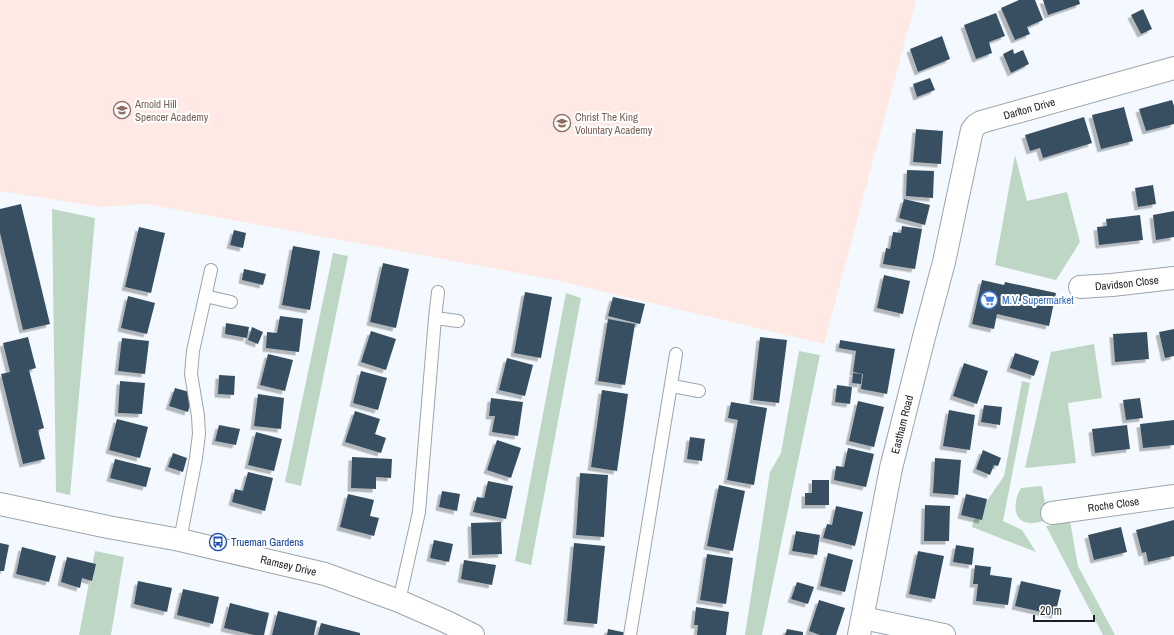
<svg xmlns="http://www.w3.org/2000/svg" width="1174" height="635" viewBox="0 0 1174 635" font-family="'Archivo Narrow',sans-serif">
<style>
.education{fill:#fee9e4}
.green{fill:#bdd7c4}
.building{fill:#384f62;filter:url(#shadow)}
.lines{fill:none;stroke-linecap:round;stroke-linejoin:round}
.lane-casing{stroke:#9da4ab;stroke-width:14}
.street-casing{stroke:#9da4ab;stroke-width:24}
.secondary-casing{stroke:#9da4ab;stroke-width:24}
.lane{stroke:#fff;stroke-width:12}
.street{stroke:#fff;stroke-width:22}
.secondary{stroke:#fff;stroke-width:22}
.labels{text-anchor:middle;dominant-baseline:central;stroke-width:4;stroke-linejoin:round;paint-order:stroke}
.education-label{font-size:11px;fill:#785e54;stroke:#fff;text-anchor:start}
.street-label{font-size:11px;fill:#1c1e21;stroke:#fff}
.shop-label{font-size:11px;fill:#366cbe;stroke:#fff;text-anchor:start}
.transit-label{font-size:11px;fill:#164399;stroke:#fff;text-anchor:start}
</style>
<defs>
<filter id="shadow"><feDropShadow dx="-3.5" dy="3.5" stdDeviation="0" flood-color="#0004"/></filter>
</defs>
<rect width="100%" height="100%" fill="#f3f9ff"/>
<!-- education -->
<path class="education" d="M0 0H916L824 344 550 279 211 216 146 204 100 207 0 191Z"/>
<!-- green -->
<path class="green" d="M1015 155 1027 201 1067 192 1080 242 1056 280 995 265Z
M52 209 95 218 70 495 56 492Z
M333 253 348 256 301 486 285 482Z
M566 293 581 298 531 565 515 561Z
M1094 344 1102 398 1068 403 1076 463 1025 468 1051 352Z
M799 351 820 355 762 635H745L770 472 781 453Z
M1022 381 1030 383 1003 521 1022 530 1036 552 972 527 974 520 1004 476Z
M1042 486 1048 520C1042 521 1035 524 1029 523 1011 521 1014 499 1021 488Z
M1070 521 1078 566 1115 635H1103L1046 526Z
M95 551 124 557 111 635H79Z"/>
<!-- building -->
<path class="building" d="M1019 0H1035L1043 20 1027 27 1030 34 1015 40 1001 8Z
M1043 0H1079L1080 4 1048 15Z
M1143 9 1152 29 1141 34 1131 15Z
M996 13 1005 36 989 42 992 53 976 59 964 25Z
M942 36 950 59 918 72 910 49Z
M1013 49 1014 54 1023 50 1029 64 1011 73 1003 54Z
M930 78 935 90 917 97 913 84Z
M1172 100 1174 106V124L1146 131 1139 109Z
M1124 107 1133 141 1101 149 1092 115Z
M1084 117 1092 143 1043 158 1040 148 1030 151 1025 135Z
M916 129 943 131 941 164 913 162Z
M907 170 934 171 933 198 906 196Z
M1153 185 1156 204 1138 207 1135 188Z
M904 199 930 205 925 225 899 218Z
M21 204 50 324 23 330 0 233V209Z
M1174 211V237L1156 240 1153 215Z
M1140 215 1143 240 1099 245 1097 227 1107 226 1106 219Z
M902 226 922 229 915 269 883 264 886 248 890 249 893 232 901 233Z
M139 227 165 233 151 293 125 287Z
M234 230 246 233 243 248 230 245Z
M293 246 320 251 310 310 282 305Z
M383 263 409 269 396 328 370 322Z
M244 269 266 274 263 285 242 280Z
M884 275 910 281 903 314 877 308Z
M982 280 1004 285 1005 282 1056 293 1049 326 997 314 994 329 972 324Z
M525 292 552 297 541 358 514 353Z
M128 296 155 303 147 334 121 328Z
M613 297 645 304 640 324 608 316Z
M280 316 303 319 299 352 266 348 267 332 277 333Z
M608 319 635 324 625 385 598 381Z
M226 323 249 327 247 338 225 334Z
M252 327 263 332 258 344 248 340Z
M1174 329V356L1165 358 1159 332Z
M371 331 396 339 386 370 361 362Z
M1147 332 1149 359 1115 362 1113 334Z
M28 337 36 368 29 370 44 428 38 430 45 459 23 464 1 374 10 372 3 343Z
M760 337 787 340 779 403 753 400Z
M122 338 149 341 145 374 118 371Z
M840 340 895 349 887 394 861 389 863 374 853 372 856 351 839 348Z
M1015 353 1039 361 1034 376 1010 368Z
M268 354 293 360 285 391 260 385Z
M507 358 533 365 525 396 499 390Z
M964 363 988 371 977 404 953 396Z
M361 371 387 378 378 410 353 403Z
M853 373 862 374 861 384 852 383Z
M219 375 235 376 234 395 218 394Z
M120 381 145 383 142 414 118 413Z
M837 385 852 387 850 404 835 402Z
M175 388 193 393 188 412 169 406Z
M602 390 628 394 617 471 591 467Z
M258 394 284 398 281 429 254 426Z
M491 398 523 402 518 436 492 432 495 416H489Z
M1140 398 1143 418 1126 420 1123 400Z
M858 401 884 407 874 447 849 441Z
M731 402 767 408 754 485 727 480 738 420 728 418Z
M984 405 1002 407 1000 425 981 422Z
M949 410 975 415 970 450 943 446Z
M355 411 380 419 375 434 386 438 381 453 345 442Z
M117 419 148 427 140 458 109 450Z
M1174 420V445L1143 448 1140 424Z
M219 425 240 429 236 445 215 441Z
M1127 425 1130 449 1095 453 1092 429Z
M256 432 282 439 274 471 248 465Z
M690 437 705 439 702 461 687 459Z
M497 440 521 448 511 478 487 470Z
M848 448 874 454 866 487 834 480 836 466 844 467Z
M983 450 1001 458 998 466 994 465 990 475 976 469Z
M173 453 187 458 183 472 168 467Z
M352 457 392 459 391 478 376 477V489L351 488Z
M935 458 961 460 958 495 933 493Z
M115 459 151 468 146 487 110 478Z
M248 472 273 478 265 511 232 502 235 489 243 491Z
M580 473 608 475 604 537 576 535Z
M812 480H829V505H805V493H812Z
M488 481 513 486 506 519 473 512 477 497 484 498Z
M719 485 745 491 733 551 707 546Z
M442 491 460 494 457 511 439 507Z
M348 494 374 500 370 516 379 518 374 536 340 527Z
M966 494 987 499 982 520 961 515Z
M925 505 950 506 949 541H924Z
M836 506 863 512 855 546 823 538 827 524 832 525Z
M1174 520V556L1148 562 1146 552 1142 553 1136 530Z
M501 522 502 554 472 555 471 523Z
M1121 527 1127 552 1094 560 1088 535Z
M796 531 820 535 817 555 792 551Z
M434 540 453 544 449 562 430 558Z
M0 543 9 545 4 571H0Z
M574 543 605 546 597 624 567 621Z
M956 545 974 548 972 565 953 562Z
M22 547 56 556 49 582 16 574Z
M918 551 944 556 935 599 909 594Z
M828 553 853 560 845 592 820 586Z
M707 554 733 558 726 604 700 600Z
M67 557 96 564 92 581 82 578 80 588 61 582Z
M464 560 496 565 492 585 461 579Z
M975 565 991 567 990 575 1012 578 1008 605 976 601 978 584H973Z
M138 581 172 588 167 612 134 604Z
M1021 581 1061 590 1055 615 1015 606Z
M797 582 814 587 808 604 791 599Z
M183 589 219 597 213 624 177 615Z
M819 600 845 608 836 635H820L809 631Z
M230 603 269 613 264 635H254L224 628Z
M696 607 729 612 726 635H697L698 625H694Z
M278 611 317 621 314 635H272Z
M321 623 360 633V635H318Z
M608 629 627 633 626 635H607Z
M787 629 803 632V635H785Z"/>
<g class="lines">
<!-- lane casing -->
<g class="lane-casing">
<path id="lane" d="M205 296 231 302
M435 318 458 321
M672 386 699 391
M180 540 196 458 199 434 198 416 191 374 193 351 211 270
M399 601 419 512 435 318 438 292
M630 635 676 354"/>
</g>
<!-- street casing -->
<g class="street-casing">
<g id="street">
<path id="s1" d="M1080 287 1112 285 1174 278"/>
<path id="s2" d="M1052 513 1174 496"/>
<path d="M863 618 944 635"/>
<path id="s3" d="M859 635 891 468 924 337 944 262 972 130 976 125 981 122 1174 68"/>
</g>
</g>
<!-- secondary casing -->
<g class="secondary-casing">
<g id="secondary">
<path id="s4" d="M0 504 108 527 180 540 325 574 399 601 447 622 473 635"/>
</g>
</g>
<!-- lane -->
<use href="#lane" class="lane"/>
<!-- street -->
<use href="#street" class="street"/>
<!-- secondary -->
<use href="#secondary" class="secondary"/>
</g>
<!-- icons -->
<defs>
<g id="school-ring" transform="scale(0.9)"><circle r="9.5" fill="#fff" stroke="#8d6e63" stroke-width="1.5"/><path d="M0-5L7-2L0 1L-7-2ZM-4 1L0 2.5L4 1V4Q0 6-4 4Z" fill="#8d6e63"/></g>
<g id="supermarket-ring" transform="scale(0.9)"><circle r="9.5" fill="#fff" stroke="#3f7fe0" stroke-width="1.5"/><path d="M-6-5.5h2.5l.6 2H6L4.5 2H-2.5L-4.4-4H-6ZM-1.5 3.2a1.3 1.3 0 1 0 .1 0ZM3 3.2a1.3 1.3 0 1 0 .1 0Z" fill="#3f7fe0"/></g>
<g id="bus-ring" transform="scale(0.9)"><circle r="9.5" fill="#fff" stroke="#1a4fb4" stroke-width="1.5"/><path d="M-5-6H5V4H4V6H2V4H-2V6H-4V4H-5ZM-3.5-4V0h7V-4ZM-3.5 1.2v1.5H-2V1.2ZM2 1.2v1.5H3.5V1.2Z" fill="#1a4fb4"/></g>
</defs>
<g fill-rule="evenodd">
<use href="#school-ring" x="122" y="110"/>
<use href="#school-ring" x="562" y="123"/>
<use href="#supermarket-ring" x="989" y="300"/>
<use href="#bus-ring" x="218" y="542"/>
</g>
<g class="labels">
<!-- education labels -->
<g class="education-label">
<text x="135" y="104">Arnold Hill<tspan x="135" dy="13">Spencer Academy</tspan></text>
<text x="575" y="117">Christ The King<tspan x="575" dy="13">Voluntary Academy</tspan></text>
</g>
<!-- street labels -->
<g class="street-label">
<text stroke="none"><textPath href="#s3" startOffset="580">Darlton Drive</textPath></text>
<text stroke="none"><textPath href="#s1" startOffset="47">Davidson Close</textPath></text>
<text stroke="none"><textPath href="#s3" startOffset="215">Eastham Road</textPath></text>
<text stroke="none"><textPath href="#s2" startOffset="62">Roche Close</textPath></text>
<text stroke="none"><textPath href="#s4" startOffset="295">Ramsey Drive</textPath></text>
</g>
<!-- shop labels -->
<g class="shop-label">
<text x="1002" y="300">M.V. Supermarket</text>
</g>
<!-- transit labels -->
<g class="transit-label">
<text x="231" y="542">Trueman Gardens</text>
</g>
</g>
<!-- scale -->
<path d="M1034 615v6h60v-6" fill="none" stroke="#1c1e21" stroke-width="2"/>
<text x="1040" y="615" font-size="12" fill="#1c1e21" stroke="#ffffff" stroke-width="3" paint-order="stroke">20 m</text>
</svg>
